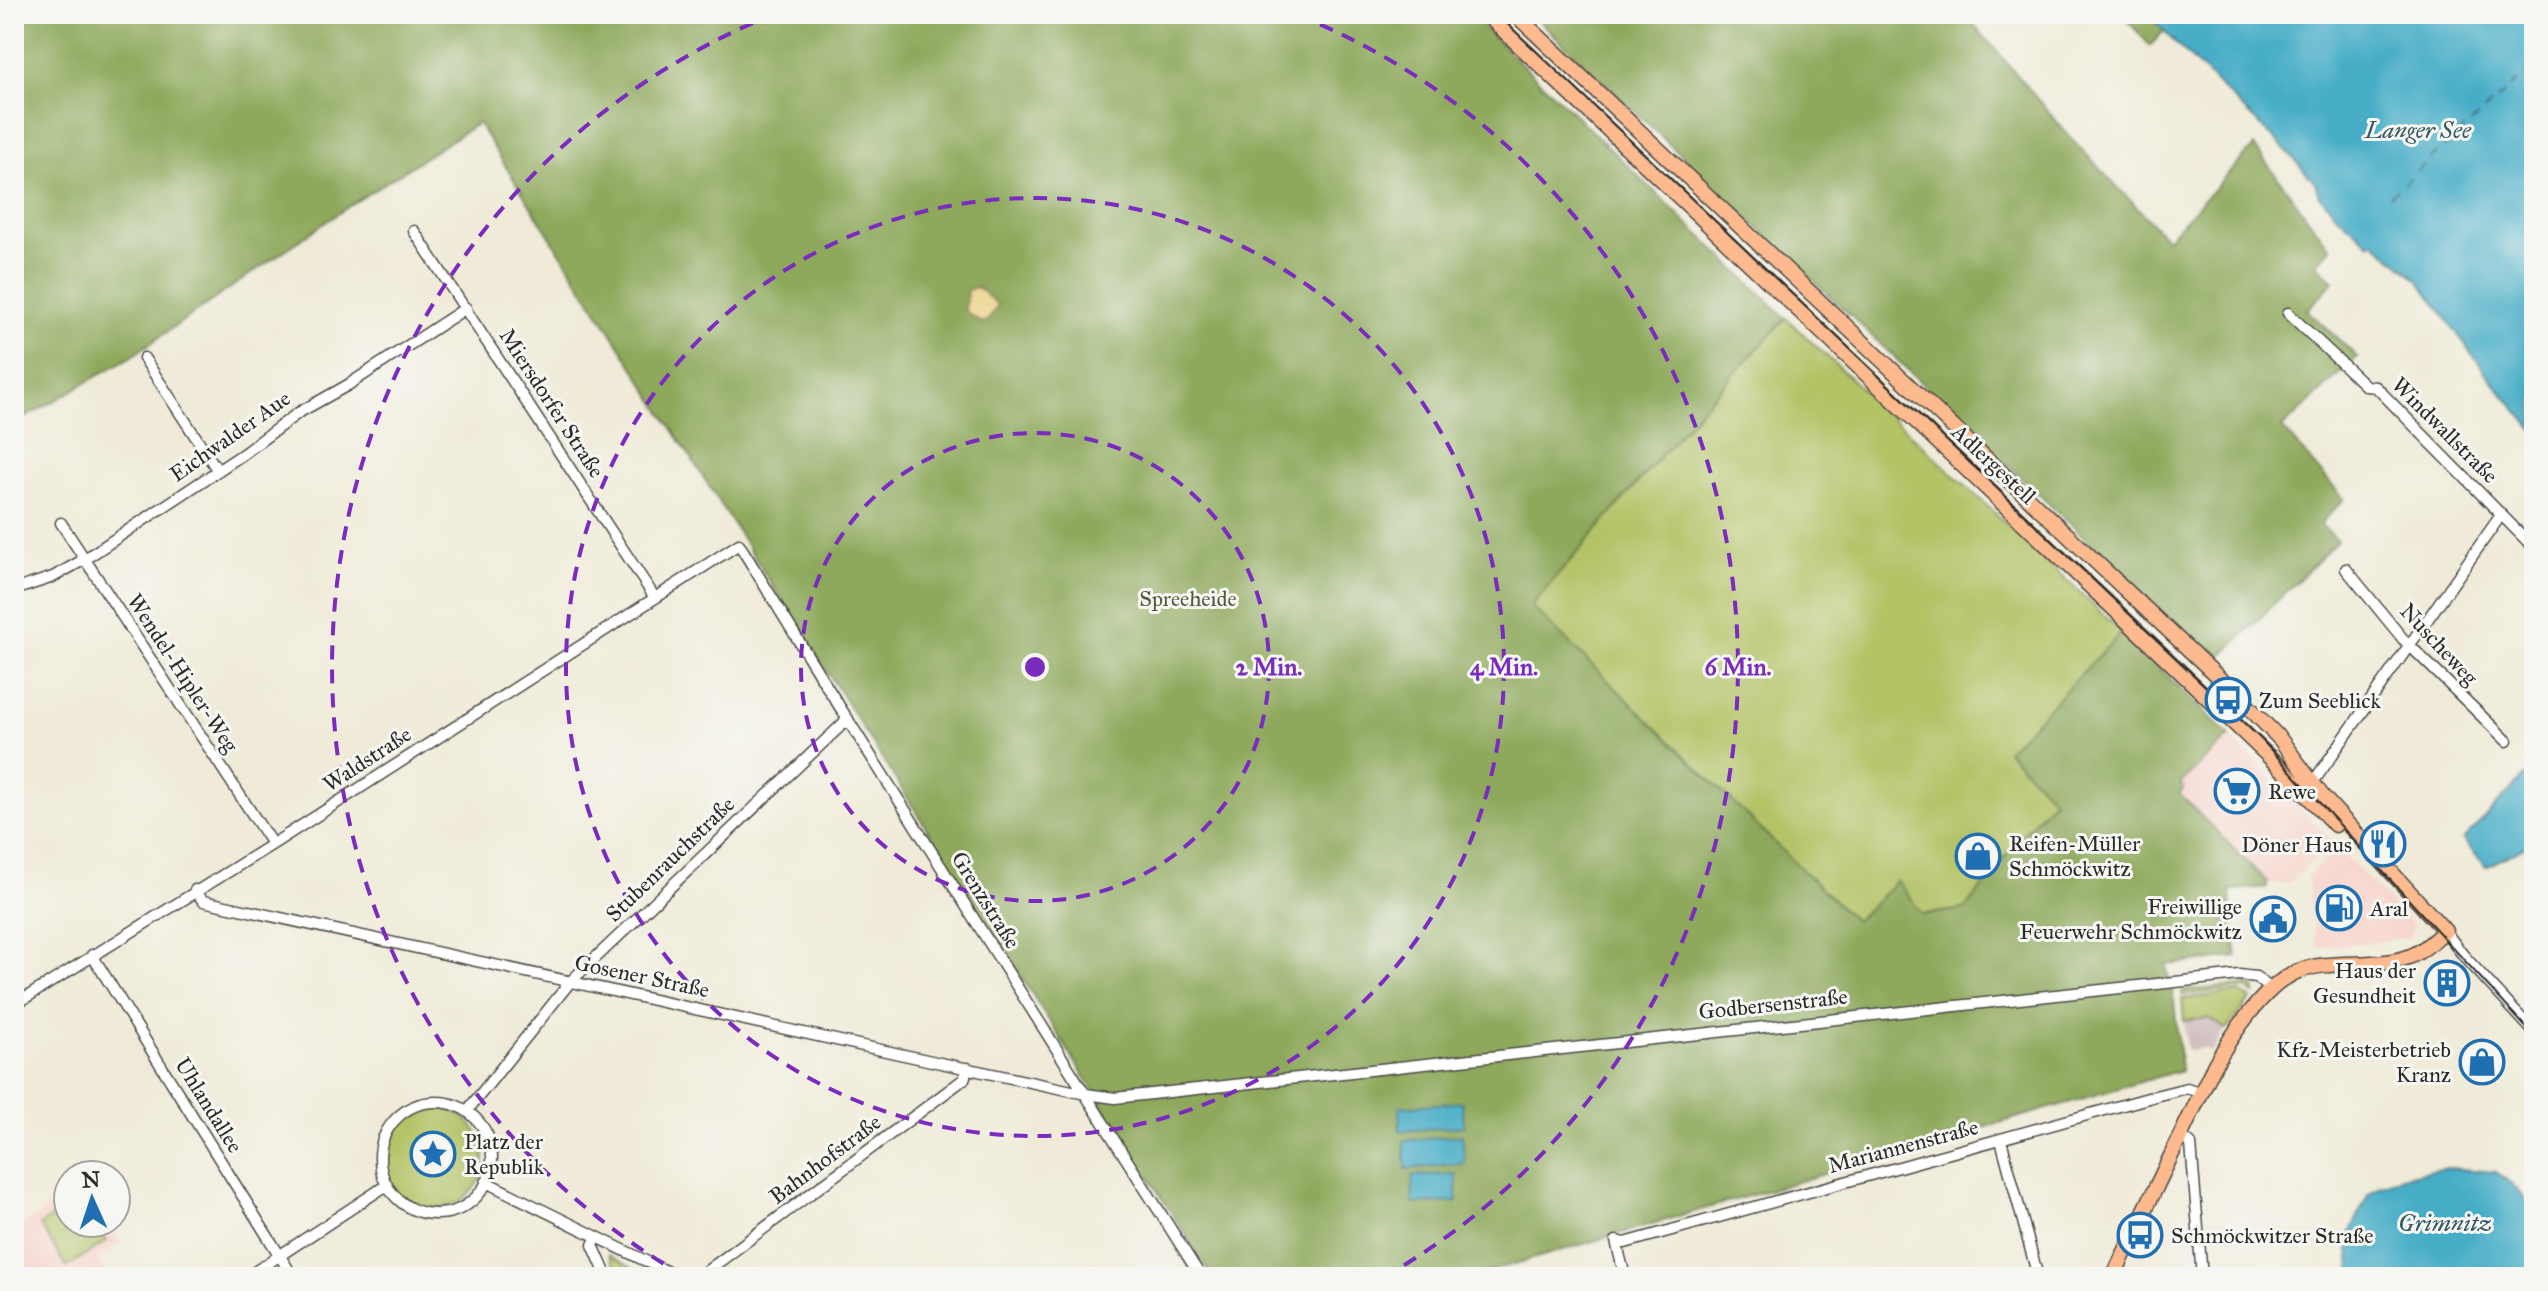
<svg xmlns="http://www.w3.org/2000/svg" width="2548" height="1291" viewBox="0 0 2548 1291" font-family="'IM FELL Great Primer',serif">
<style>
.built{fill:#f7d1c8}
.industrial{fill:#d2bfc0}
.green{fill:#b3c366;stroke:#6f7748;stroke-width:2}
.forest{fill:#8ea95b;stroke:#5c6a43;stroke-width:2;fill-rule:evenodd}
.sand{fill:#eeda9e;stroke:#8c8264;stroke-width:2}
.water{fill:#47adc7;stroke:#396c79;stroke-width:2}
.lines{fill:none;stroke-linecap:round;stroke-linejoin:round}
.ferry{stroke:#355862;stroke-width:2;stroke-dasharray:10 8;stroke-linecap:butt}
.minor-casing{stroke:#494845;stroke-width:13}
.major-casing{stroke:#494845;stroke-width:17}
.minor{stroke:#fff;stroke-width:10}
.major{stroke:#fcba8e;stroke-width:14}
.tram{stroke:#2b2b2b;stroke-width:2}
.ring{fill:none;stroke:#7b2cbf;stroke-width:4;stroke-dasharray:14 10}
.labels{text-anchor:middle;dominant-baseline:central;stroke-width:6;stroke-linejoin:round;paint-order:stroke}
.street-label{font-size:22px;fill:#2b2b2b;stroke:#f6f6f2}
.park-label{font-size:22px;fill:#54593d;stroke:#f6f6f2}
.poi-label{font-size:22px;fill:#2b2b2b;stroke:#f6f6f2;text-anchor:start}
.water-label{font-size:24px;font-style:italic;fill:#355862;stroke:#f6f6f2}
.centre{fill:#7b2cbf;stroke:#f6f6f2;stroke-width:4}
.ring-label{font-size:24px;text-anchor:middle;font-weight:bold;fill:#7b2cbf;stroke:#f6f6f2;stroke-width:6;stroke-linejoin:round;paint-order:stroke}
</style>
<rect width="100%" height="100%" fill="#f6f6f2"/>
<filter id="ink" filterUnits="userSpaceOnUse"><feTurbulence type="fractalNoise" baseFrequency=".0125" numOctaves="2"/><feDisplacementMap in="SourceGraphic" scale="16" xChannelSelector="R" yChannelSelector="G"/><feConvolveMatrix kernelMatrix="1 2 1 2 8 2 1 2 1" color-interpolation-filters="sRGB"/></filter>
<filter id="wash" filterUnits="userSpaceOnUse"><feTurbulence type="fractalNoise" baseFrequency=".006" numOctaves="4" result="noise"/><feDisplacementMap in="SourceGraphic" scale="32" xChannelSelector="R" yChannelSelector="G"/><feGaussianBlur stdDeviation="1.8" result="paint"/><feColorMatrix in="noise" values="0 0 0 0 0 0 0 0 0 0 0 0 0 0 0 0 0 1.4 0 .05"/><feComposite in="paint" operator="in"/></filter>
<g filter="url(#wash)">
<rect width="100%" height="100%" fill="#f0ebd8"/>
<!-- built -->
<path class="built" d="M2230 736 2333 842 2290 882 2284 884 2267 882 2179 793 2183 788 2179 784Z
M2338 849 2414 926 2409 938 2317 948 2307 876Z
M68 1196V1223H108L121 1243 97 1258 109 1277H14V1230Z"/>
<!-- industrial -->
<path class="industrial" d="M2210 1018 2226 1029 2212 1052 2204 1048 2187 1050 2184 1021Z"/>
<!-- green -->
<path class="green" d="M1786 318 2122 632 2007 751 2054 799 2024 833 1965 909 1855 922 1531 606 1702 408Z
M2250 985 2255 989 2254 994 2247 988 2182 995V991Z
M2241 992 2251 999 2226 1029 2209 1018 2184 1021 2182 999Z
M384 1158a50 50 0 1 1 100 0a50 50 0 1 1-100 0Z
M68 1207V1223H96L107 1241 67 1267 40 1225Z
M609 1255 648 1277H620Z"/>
<!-- forest -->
<path class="forest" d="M14 14H1470L1786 318 1702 408 1531 606 1855 921 1897 881 1923 915 1965 909 2024 833 2054 800 2007 751 2122 632 2230 736 2180 784 2184 788 2179 794 2267 882V887L2230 890 2237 957 2166 965 2174 1001 2181 1070 1470 1277H1212L478 123 349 206 132 356 14 424ZM977 287 997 305 982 323 976 318Z
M1532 14H1965L2067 134 2167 239 2254 146 2330 248 2316 264 2334 281 2307 310 2357 357 2282 428 2344 499 2320 524 2337 541 2216 662Z
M2122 14H2149L2164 31 2150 46Z"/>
<!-- sand -->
<path class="sand" d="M977 287 998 305 989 319 982 323 965 311 967 290Z"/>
<!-- water -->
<path class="water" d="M2149 14H2534V431L2486 373 2419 281 2373 241 2370 244 2334 212 2318 193 2315 183 2288 152 2174 42Z
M2534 769V842L2486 867 2463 840 2524 776 2526 777Z
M1462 1102 1464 1126 1400 1131 1399 1107Z
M1462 1135 1465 1163 1406 1169 1404 1141Z
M2448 1168 2496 1172 2514 1186 2534 1209V1277H2352L2348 1238 2368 1195 2382 1185 2408 1175Z
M1456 1174 1457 1202 1413 1204 1412 1176Z"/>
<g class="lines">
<!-- ferry -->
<path class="ferry" d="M2390 196 2534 66"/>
</g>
</g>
<g filter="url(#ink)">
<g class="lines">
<!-- minor casing -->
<g class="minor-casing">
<path id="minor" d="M414 231 655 598
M2288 313 2366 386 2376 387 2534 548
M144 358 218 471
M61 523 272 844
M2346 569 2403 639 2507 741
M14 590 53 577 85 559 243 454 298 413 348 385 466 308
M2309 788 2501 515
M195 890 203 901 936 1062 1086 1094 1115 1098 2239 975 2256 977 2271 989
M2445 931 2463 955 2534 1032
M92 955 293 1277
M14 1005 276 842 739 544 824 682 1201 1277
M380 1158a56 56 0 1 1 112 0a56 56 0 1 1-112 0Z
M467 1111 571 981 848 719
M2181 1136 2191 1144 2202 1277
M2001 1140 2038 1277
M486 1182 678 1277
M596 1238 593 1245 607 1277
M247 1277 387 1185
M699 1277 964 1079 968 1068
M1625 1277 1616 1241 1625 1243 2159 1095 2187 1088 2201 1093"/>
</g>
<!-- major casing -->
<g class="major-casing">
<path id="major" d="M1486 14 2169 661 2285 772 2335 825
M1515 14 2236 694 2280 739 2323 797 2445 931C2435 939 2424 951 2411 956 2376 970 2328 957 2294 973 2263 988 2231 1036 2214 1066L2113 1277"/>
</g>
<!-- minor -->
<use href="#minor" class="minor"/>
<!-- major -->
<use href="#major" class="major"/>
<!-- tram -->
<path class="tram" d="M1497 14 2261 739 2534 1036"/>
</g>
</g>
<!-- distance rings -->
<g class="ring">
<circle cx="1035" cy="667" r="234"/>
<circle cx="1035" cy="667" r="469"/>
<path d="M684 1276A703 703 0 0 1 772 15M1298 15A703 703 0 0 1 1386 1276"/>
</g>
<!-- icons -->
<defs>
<g id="bus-ring" transform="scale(2.3)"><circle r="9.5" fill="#f6f6f2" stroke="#1f6fb2" stroke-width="1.5"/><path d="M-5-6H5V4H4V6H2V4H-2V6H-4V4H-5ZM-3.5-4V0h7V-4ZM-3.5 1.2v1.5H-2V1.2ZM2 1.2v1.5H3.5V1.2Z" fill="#1f6fb2"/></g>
<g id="supermarket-ring" transform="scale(2.3)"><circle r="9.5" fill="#f6f6f2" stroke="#1f6fb2" stroke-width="1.5"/><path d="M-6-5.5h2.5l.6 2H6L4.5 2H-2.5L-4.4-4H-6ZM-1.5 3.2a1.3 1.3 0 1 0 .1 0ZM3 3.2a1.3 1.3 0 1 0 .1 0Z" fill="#1f6fb2"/></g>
<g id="restaurant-ring" transform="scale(2.3)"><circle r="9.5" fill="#f6f6f2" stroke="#1f6fb2" stroke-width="1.5"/><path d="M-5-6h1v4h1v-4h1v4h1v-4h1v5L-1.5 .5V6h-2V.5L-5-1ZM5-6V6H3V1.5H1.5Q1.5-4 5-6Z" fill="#1f6fb2"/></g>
<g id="shop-ring" transform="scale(2.3)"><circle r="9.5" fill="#f6f6f2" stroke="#1f6fb2" stroke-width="1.5"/><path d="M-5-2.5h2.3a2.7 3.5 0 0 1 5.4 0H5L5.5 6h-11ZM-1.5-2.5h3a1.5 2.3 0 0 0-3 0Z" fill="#1f6fb2"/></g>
<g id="fuel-ring" transform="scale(2.3)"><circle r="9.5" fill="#f6f6f2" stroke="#1f6fb2" stroke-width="1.5"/><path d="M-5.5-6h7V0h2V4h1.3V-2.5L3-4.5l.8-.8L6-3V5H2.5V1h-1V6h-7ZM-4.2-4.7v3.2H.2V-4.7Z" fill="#1f6fb2"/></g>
<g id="civic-ring" transform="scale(2.3)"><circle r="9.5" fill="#f6f6f2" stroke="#1f6fb2" stroke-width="1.5"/><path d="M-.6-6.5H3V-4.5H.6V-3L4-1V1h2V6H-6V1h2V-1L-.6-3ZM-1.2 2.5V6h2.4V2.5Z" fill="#1f6fb2"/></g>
<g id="building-ring" transform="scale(2.3)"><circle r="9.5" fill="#f6f6f2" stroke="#1f6fb2" stroke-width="1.5"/><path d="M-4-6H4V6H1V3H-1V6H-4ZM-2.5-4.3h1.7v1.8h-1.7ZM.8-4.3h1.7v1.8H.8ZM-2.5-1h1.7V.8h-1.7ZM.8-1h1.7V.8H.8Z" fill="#1f6fb2"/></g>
<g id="sight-ring" transform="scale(2.3)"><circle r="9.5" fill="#f6f6f2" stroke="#1f6fb2" stroke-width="1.5"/><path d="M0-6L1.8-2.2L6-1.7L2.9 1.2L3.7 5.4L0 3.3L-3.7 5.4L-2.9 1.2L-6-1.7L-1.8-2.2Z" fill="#1f6fb2"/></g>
</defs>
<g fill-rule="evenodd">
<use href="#bus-ring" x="2228" y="700"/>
<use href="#supermarket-ring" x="2237" y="791"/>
<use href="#restaurant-ring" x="2383" y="844"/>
<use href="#shop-ring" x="1978" y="856"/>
<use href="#fuel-ring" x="2339" y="908"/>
<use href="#civic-ring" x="2273" y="919"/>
<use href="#building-ring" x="2447" y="983"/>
<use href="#shop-ring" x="2482" y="1062"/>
<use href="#sight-ring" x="433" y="1154"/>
<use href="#bus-ring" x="2140" y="1235"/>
</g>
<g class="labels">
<!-- street labels -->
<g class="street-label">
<text transform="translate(552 403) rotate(57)">Miersdorfer Straße</text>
<text transform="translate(2445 430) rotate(45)">Windwallstraße</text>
<text transform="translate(230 436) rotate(-35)">Eichwalder Aue</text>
<text transform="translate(1994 464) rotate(43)">Adlergestell</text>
<text transform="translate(2439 644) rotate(47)">Nuscheweg</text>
<text transform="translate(183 673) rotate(57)">Wendel-Hipler-Weg</text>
<text transform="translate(367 759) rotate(-33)">Waldstraße</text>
<text transform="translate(670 859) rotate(-44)">Stubenrauchstraße</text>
<text transform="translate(986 900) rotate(58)">Grenzstraße</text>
<text transform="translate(642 976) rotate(12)">Gosener Straße</text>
<text transform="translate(1773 1004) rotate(-6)">Godbersenstraße</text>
<text transform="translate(209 1105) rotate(58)">Uhlandallee</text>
<text transform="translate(1903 1146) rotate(-15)">Mariannenstraße</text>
<text transform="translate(825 1159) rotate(-37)">Bahnhofstraße</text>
</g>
<!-- park labels -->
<g class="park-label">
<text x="1188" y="598">Spreeheide</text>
</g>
<!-- poi labels -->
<g class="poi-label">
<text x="2259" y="700">Zum Seeblick</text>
<text x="2268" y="791">Rewe</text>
<text x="2009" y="843">Reifen-Müller<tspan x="2009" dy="25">Schmöckwitz</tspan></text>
<text x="2352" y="844" text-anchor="end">Döner Haus</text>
<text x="2242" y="906" text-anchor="end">Freiwillige<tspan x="2242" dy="25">Feuerwehr Schmöckwitz</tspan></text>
<text x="2370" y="908">Aral</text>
<text x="2416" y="970" text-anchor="end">Haus der<tspan x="2416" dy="25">Gesundheit</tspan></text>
<text x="2451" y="1049" text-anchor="end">Kfz-Meisterbetrieb<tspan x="2451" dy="25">Kranz</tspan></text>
<text x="464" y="1141">Platz der<tspan x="464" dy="25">Republik</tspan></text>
<text x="2171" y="1235">Schmöckwitzer Straße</text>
</g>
<!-- water labels -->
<g class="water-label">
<text x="2418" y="130">Langer See</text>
<text x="2445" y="1223">Grimnitz</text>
</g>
</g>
<circle cx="1035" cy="667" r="12" class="centre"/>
<g class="ring-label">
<text x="1269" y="675">2 Min.</text>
<text x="1504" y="675">4 Min.</text>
<text x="1738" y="675">6 Min.</text>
</g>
<!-- margin -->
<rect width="2548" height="1291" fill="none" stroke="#f6f6f2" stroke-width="48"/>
<!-- north arrow -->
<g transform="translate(92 1199) rotate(357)"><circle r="38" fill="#f6f6f2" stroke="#a5a5a2" stroke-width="2"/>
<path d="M0-6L14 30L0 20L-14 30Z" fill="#1f6fb2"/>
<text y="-12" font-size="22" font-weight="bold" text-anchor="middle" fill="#2b2b2b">N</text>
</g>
</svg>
